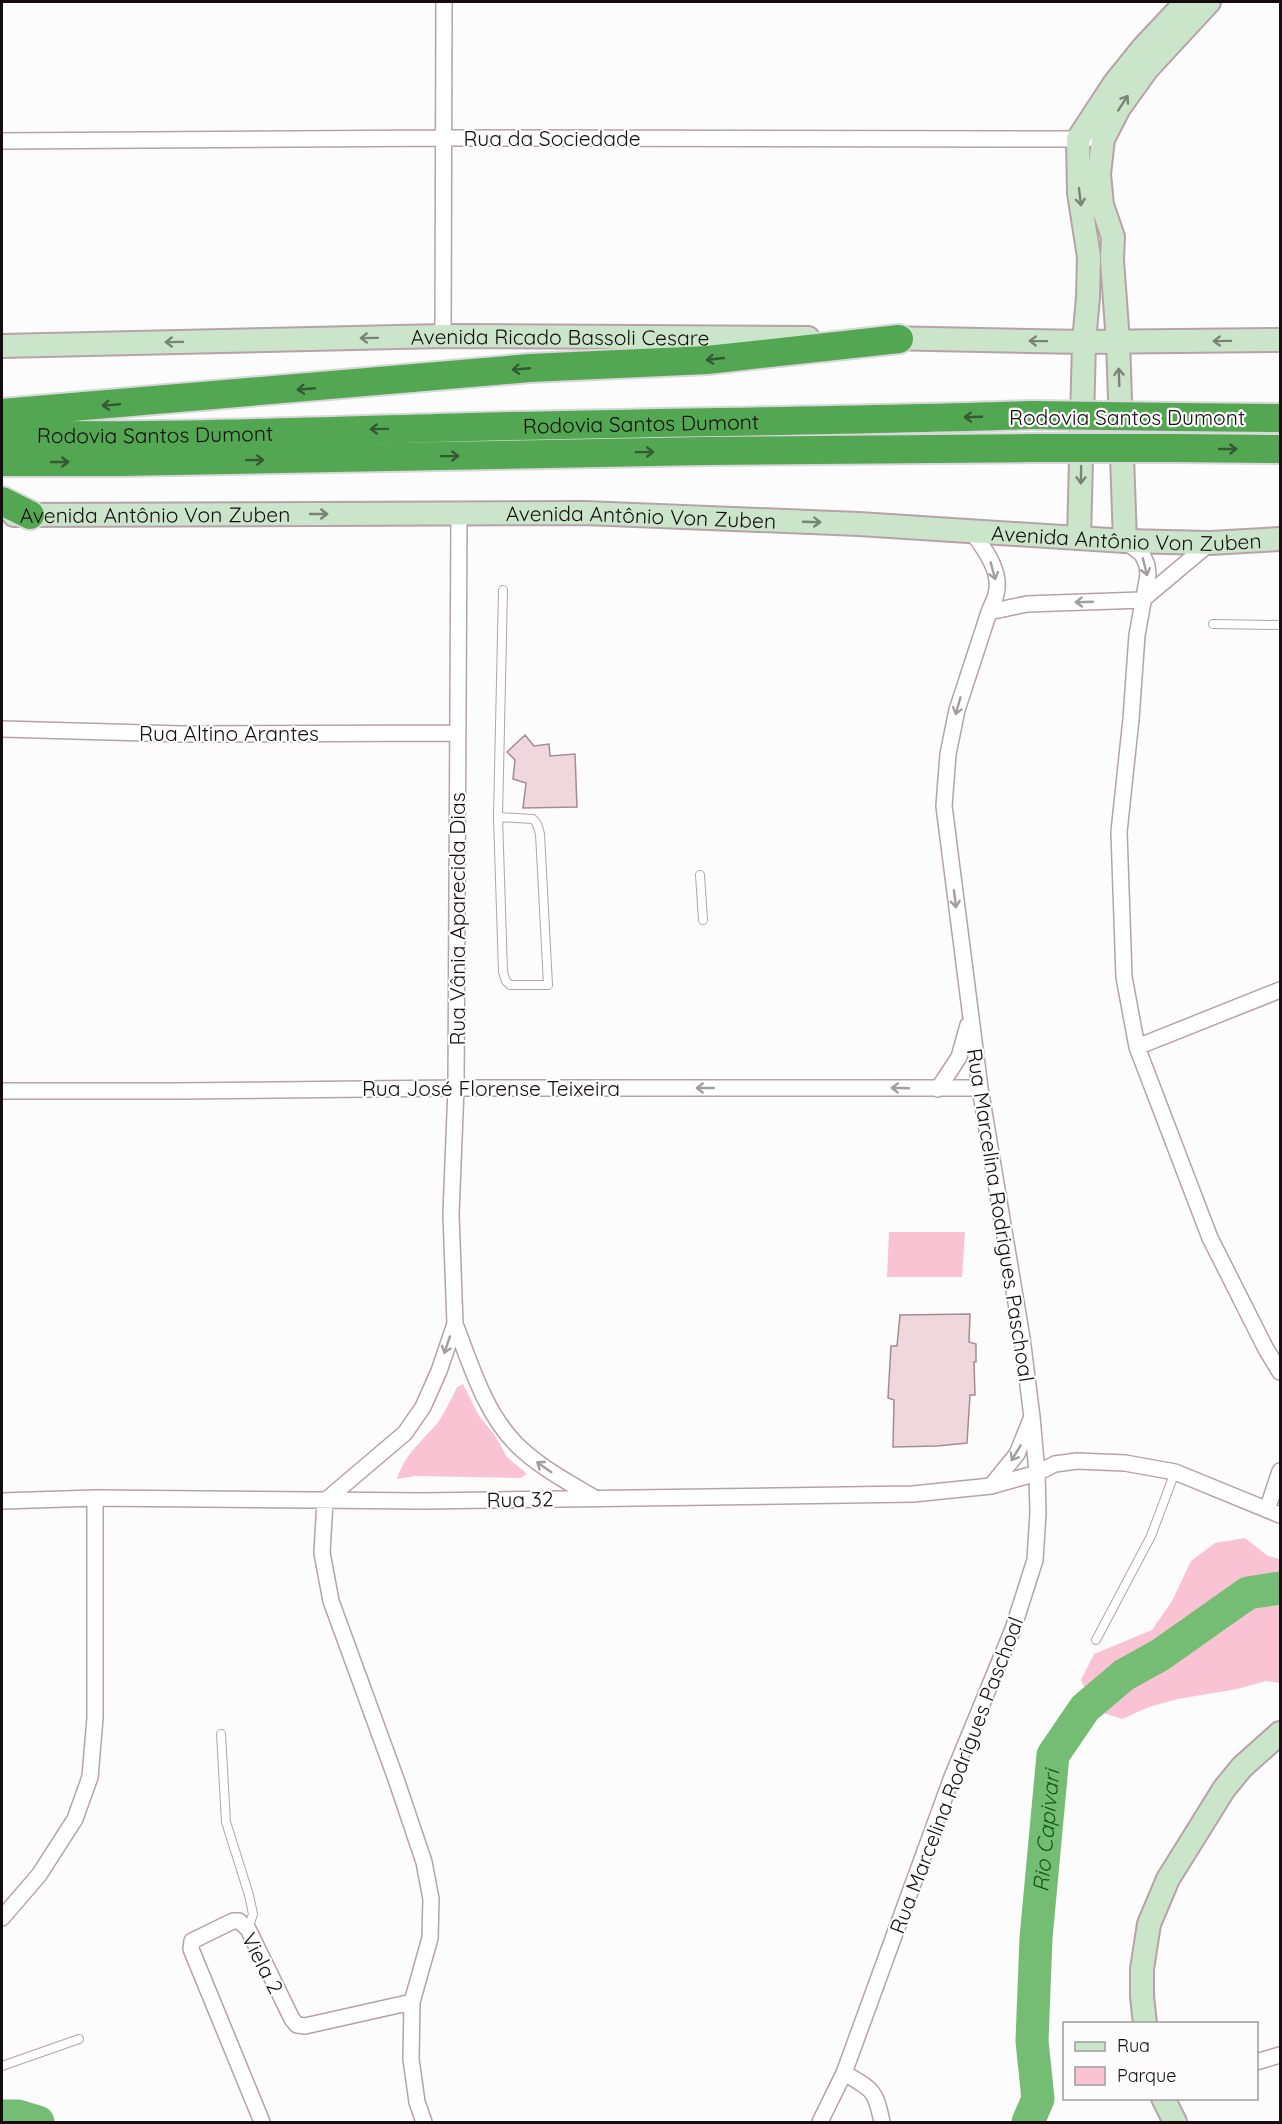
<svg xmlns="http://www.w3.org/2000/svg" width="1282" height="2124" viewBox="0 0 1282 2124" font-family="Quicksand,sans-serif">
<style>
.green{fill:#f9c3d3}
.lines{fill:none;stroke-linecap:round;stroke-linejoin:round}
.river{stroke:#75bd74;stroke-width:33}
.building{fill:#efd7dd;stroke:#a38c92;stroke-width:1.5}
.lane-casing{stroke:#b8a1a7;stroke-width:10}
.street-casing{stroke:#b8a1a7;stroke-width:18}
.secondary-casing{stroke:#b8a1a7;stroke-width:26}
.highway-casing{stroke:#d9d8d9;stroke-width:32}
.lane{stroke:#fff;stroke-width:8}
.street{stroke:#fff;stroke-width:15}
.secondary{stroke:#cbe5cb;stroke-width:22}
.highway{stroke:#53a753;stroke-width:28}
.highway-bridge-casing{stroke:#d9d8d9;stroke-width:32;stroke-linecap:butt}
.highway-bridge{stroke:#53a753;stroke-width:28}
.oneway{stroke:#798376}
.oneway2{stroke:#345a31}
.oneway3{stroke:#a19e9f}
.labels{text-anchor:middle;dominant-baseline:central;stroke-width:4.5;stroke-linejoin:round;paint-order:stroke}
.street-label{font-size:21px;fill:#140c0f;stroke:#fbfcfb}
.water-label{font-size:22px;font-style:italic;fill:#0f5b15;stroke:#fbfcfb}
</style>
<rect width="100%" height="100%" fill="#fbfcfb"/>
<!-- green -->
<path class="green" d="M889 1232H965L962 1277H887Z
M463 1384 479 1416 494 1434 507 1457 527 1474 521 1478 415 1476 397 1479C405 1453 423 1441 439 1421 446 1410 452 1398 457 1387Z
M1245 1538 1268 1556 1280 1559V1683L1266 1681 1237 1689 1178 1699 1149 1707 1122 1719 1094 1710 1081 1680 1094 1654 1152 1630 1172 1601 1191 1561 1215 1543Z"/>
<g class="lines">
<!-- river -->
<g class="river">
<path d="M2 2116H18L38 2122"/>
<path id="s1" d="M1028 2122 1038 2099 1032 2041 1036 1938 1053 1755 1085 1708 1124 1675 1160 1655 1248 1593 1280 1588"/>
</g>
</g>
<!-- building -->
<path class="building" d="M525 735 534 746 549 744 550 756 575 754 577 807 523 808 526 783 513 779 515 760 507 752Z
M970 1314 969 1342 976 1344V1362H974L975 1395H970L967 1443 937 1446 893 1447 894 1400 888 1398 891 1346H897L900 1315Z"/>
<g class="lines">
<!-- lane casing -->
<g class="lane-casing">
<path id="lane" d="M1213 624 1280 625
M498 817 533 819 537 824 540 834 548 985H510L506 981 503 972 498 817 503 590
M700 875 703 920
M1096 1640 1151 1536 1175 1472
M221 1734 226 1822 249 1895 253 1914 248 1929
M2 2066 79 2039"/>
</g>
<!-- street casing -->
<g class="street-casing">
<path id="street" d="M2 141 445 138 1087 139
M443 336 444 2
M973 533C985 550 1002 572 996 594 995 600 991 606 989 612
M1125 541 1142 554 1147 565 1148 575 1137 635 1131 719 1119 832 1124 977 1137 1047 1210 1238 1266 1349 1280 1372
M1142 600 1210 543
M2 729 182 734 457 733
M1137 1047 1280 990
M938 1089 959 1057 968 1025
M2 1091H177L456 1088H980
M455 1324 451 1214 456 1088 459 514
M991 1486 1017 1454 1031 1419
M2 1501 95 1498 423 1501 913 1494 991 1486 1037 1473 1055 1464 1077 1461 1125 1463 1175 1472 1280 1515
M1267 1510 1280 1471
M2 1918 39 1875 75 1819 90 1777 95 1718V1498
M1256 2062 1280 2055
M844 2073C873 2090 875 2089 882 2122
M262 2122 191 1949 192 1941 233 1921H239L248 1929 292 2019 297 2025 305 2026 412 2002
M424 2122 417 2102 411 2059 412 2002 430 1938 431 1899 424 1862 396 1779 331 1601 322 1553 325 1501 405 1433 423 1407 439 1371 455 1324C471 1365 484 1411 516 1444 538 1466 566 1481 593 1497
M820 2122 844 2073 952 1777 1013 1629 1035 1560 1038 1513 1037 1473 1032 1417 1022 1338 980 1088 944 806 948 754 957 710 989 612 1027 604 1142 600"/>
</g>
<!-- secondary casing -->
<g class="secondary-casing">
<g id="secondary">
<path d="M883 338 1084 342 1280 340"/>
<path id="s2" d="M2 346 443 336 808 338"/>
<path id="s3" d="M14 515 585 513 859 524 1125 541 1210 543 1280 539"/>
<path d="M1079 538 1084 342 1088 297 1089 257 1079 193 1078 139 1114 84 1143 48 1186 2"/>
<path d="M1125 541 1118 342 1112 260 1113 237 1102 205 1099 174 1103 139 1119 108 1147 69 1209 2"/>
<path d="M1145 2024 1142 1996V1969L1149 1924 1168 1879 1224 1789 1242 1767 1280 1733"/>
<path d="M1163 2098 1175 2122"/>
</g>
</g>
<!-- highway casing -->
<g class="highway-casing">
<g id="highway">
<path d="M2 413 530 368 707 360 899 339"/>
<path d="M1177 417 1280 418"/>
<path id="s4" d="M2 434C158 438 316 431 472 427 659 422 845 421 1031 415"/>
<path d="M1175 448 1280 449"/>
<path d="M2 462H120L705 451 1033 448"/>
<path d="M2 501 30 515"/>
</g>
</g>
<!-- lane -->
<use href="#lane" class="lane"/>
<!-- street -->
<use href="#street" class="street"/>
<!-- secondary -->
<use href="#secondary" class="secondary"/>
<!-- highway -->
<use href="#highway" class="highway"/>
<!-- highway-bridge casing -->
<g class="highway-bridge-casing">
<path id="highway-bridge" d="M1031 415 1177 417
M1033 448H1175"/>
</g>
<!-- highway-bridge -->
<use href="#highway-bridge" class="highway-bridge"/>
</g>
<!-- one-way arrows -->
<defs><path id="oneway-shaft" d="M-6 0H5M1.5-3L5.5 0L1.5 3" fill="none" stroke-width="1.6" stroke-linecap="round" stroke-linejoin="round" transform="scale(1.5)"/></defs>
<g class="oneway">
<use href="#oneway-shaft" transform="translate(1123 103) rotate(-57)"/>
<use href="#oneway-shaft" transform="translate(1080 197) rotate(83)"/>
<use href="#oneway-shaft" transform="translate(369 338) rotate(179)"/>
<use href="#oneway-shaft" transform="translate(1038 341) rotate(-179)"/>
<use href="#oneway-shaft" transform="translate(1222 341) rotate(179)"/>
<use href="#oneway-shaft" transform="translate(174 342) rotate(179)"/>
<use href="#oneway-shaft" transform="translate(1119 377) rotate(-92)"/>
<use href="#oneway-shaft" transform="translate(1081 475) rotate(91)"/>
<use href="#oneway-shaft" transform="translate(319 514)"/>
<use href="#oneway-shaft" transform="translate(812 522) rotate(2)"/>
</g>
<g class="oneway2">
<use href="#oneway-shaft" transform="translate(715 359) rotate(174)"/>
<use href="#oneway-shaft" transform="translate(521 369) rotate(175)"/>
<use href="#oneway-shaft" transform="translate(306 389) rotate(175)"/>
<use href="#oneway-shaft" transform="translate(111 405) rotate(175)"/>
<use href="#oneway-shaft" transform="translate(973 417) rotate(178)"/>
<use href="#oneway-shaft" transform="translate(379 429) rotate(179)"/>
<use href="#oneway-shaft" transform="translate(1228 449)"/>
<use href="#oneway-shaft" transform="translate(645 452) rotate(-1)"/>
<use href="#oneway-shaft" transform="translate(450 456) rotate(-1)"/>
<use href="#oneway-shaft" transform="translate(255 460) rotate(-1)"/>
<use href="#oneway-shaft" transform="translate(60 462)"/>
</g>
<g class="oneway3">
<use href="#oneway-shaft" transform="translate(1145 567) rotate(76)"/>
<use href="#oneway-shaft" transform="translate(993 571) rotate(75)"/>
<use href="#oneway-shaft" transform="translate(1084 602) rotate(178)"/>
<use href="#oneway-shaft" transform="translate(958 706) rotate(106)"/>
<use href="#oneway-shaft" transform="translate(955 899) rotate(83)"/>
<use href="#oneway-shaft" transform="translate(705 1088) rotate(-180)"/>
<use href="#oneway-shaft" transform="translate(900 1088) rotate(-178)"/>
<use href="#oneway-shaft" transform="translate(447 1345) rotate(109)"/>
<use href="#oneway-shaft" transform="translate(1016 1453) rotate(121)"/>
<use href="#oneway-shaft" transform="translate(544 1467) rotate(-145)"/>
</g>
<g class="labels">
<!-- street labels -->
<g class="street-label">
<text x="552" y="138">Rua da Sociedade</text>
<text stroke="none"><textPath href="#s2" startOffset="558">Avenida Ricado Bassoli Cesare</textPath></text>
<text x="1127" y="417">Rodovia Santos Dumont</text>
<text stroke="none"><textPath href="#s4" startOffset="639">Rodovia Santos Dumont</textPath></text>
<text stroke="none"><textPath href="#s4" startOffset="153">Rodovia Santos Dumont</textPath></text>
<text stroke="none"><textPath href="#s3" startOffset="141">Avenida Antônio Von Zuben</textPath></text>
<text stroke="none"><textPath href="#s3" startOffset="627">Avenida Antônio Von Zuben</textPath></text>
<text stroke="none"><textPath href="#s3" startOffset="1113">Avenida Antônio Von Zuben</textPath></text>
<text x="229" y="733">Rua Altino Arantes</text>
<text transform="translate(457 919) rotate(-90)">Rua Vânia Aparecida Dias</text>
<text x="491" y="1088">Rua José Florense Teixeira</text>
<text transform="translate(1001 1215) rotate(81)">Rua Marcelina Rodrigues Paschoal</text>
<text transform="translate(520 1499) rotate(-1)">Rua 32</text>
<text transform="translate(956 1775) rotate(-69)">Rua Marcelina Rodrigues Paschoal</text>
<text transform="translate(263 1963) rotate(63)">Viela 2</text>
</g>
<!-- water labels -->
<g class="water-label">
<text stroke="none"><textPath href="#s1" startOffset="294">Rio Capivari</textPath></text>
</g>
</g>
<!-- border -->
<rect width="1282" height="2124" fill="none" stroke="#140c0f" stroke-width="6"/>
<!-- legend -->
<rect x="1063" y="2022" width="195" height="78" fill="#fbfcfb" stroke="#9f9c9d" stroke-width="1.5"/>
<rect x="1075" y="2042" width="30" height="9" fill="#cbe5cb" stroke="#9f9c9d" stroke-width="1.5"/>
<text x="1117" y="2052" font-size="18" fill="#140c0f">Rua</text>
<rect x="1075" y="2067" width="30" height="18" fill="#f9c3d3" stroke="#9f9c9d" stroke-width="1.5"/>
<text x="1117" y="2082" font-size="18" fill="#140c0f">Parque</text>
</svg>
